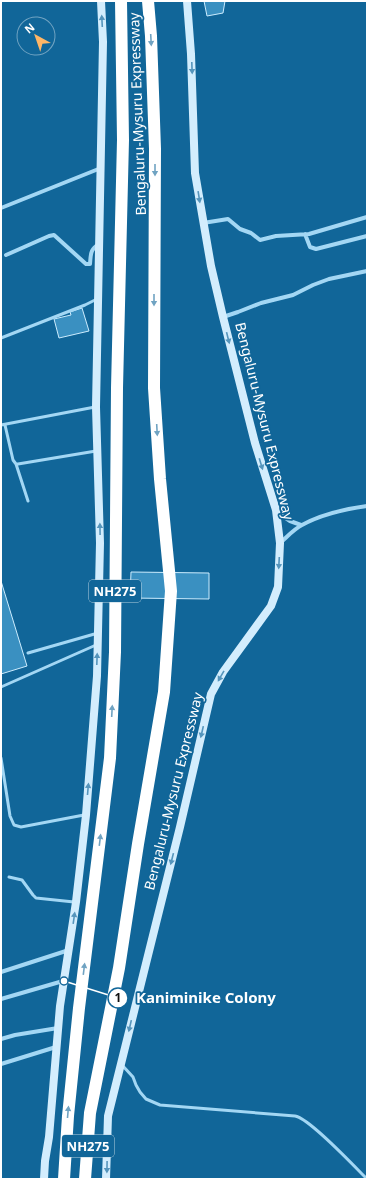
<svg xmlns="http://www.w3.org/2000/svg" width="368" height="1180" viewBox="0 0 368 1180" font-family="'Noto Sans',sans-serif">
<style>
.building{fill:#3a90c1;stroke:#ccecfe}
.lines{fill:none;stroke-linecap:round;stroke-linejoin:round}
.lane{stroke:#a3d7f4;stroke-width:3}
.street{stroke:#a3d7f4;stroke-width:4}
.secondary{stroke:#d3edfd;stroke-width:8}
.highway{stroke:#fff;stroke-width:12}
.oneway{fill:#5595bc}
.oneway2{fill:#70a3c2}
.labels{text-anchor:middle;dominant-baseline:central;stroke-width:3.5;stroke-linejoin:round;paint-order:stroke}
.shield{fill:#169;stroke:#b8d1e0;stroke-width:1}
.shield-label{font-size:13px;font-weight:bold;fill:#fff}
.street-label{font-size:14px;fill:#fff;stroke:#169}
.leader{fill:none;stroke:#fff;stroke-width:1.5}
.callout-dot{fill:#fff;stroke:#169;stroke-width:1.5}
.mark-label{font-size:12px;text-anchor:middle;font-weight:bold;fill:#111}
.callout-label{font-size:15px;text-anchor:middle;font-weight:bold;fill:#fff;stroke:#169;stroke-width:3.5;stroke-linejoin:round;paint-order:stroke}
</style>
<rect width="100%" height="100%" fill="#169"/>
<!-- building -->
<path class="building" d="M204 1H225L223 13 207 16Z
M82 308 89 331 59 338 54 319 71 315 70 312Z
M131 572 209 573V599L130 598Z
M1 581 27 666 1 674Z"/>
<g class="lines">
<!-- lane -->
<path class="lane" d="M1 338 85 305 97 299
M1 425 95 407
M5 425 13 460 16 464H18L96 451
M16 464 28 501
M28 653 98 633
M1 687 96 645
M1 758 10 816 14 825 21 827 84 815
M9 877 22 880 33 895 36 898 74 902
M122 1065 133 1077 136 1085 140 1092 146 1099 160 1105 295 1116C309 1118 354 1166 367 1179"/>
<!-- street -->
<path class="street" d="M1 208 101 168
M203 223 228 219 240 229 251 233 260 240 276 236 309 234 367 217
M305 234 310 247 316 249 367 236
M6 255 49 236 54 235 86 264H90C91 253 90 250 99 244
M223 317 238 312 261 303 293 295 313 285 329 279 367 271
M277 512 290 521 301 525
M280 543C287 537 294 529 302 525 322 514 345 509 367 506
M1 972 69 950
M1 999 63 981
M1 1039 15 1035 58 1028
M1 1064 56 1047"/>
<!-- secondary -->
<path class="secondary" d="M44 1179 45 1161 49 1137 60 1006 76 902 86 815 97 676 100 543 96 407 103 42 101 1
M106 1179 108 1116 180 827 211 694 223 672 271 606 278 587 280 543 276 510 255 443 223 317 211 266 195 173 191 54 187 1"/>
<!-- highway -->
<path class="highway" d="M64 1179 68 1116 79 1008 110 758 115 652 117 388 123 140 121 1
M85 1179 90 1113 119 968 138 844 164 692 171 591 160 479 154 388 155 149 151 36 148 1"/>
</g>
<!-- one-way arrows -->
<defs><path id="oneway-solid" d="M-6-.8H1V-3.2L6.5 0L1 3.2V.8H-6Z"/></defs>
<g class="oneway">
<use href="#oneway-solid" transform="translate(102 21) rotate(-93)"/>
<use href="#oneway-solid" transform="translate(192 68) rotate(88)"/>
<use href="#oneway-solid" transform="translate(199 197) rotate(81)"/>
<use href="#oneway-solid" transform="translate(228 338) rotate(76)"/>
<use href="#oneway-solid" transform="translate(261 464) rotate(73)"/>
<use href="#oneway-solid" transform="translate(100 529) rotate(-91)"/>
<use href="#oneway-solid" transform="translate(279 563) rotate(93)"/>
<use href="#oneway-solid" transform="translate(97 659) rotate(-88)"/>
<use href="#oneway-solid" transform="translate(221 676) rotate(120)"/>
<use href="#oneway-solid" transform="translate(202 732) rotate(103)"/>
<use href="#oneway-solid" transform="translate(88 789) rotate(-85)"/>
<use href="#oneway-solid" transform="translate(172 859) rotate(104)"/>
<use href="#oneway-solid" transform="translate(74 918) rotate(-82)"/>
<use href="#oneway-solid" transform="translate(130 1026) rotate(103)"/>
<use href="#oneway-solid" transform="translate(107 1167) rotate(91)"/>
</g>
<g class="oneway2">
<use href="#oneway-solid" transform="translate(151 40) rotate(87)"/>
<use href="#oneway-solid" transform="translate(155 170) rotate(90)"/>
<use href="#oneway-solid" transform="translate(154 300) rotate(90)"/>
<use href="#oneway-solid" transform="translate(157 430) rotate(87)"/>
<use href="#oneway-solid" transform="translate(112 711) rotate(-87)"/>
<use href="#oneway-solid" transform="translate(100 840) rotate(-83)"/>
<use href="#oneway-solid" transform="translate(84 969) rotate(-83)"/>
<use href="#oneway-solid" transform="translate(68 1112) rotate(-85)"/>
</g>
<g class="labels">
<!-- shield labels -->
<g class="shield">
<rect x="89" y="580" width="52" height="22" rx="3"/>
<rect x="62" y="1135" width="52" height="22" rx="3"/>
</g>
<g class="shield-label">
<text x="115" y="591">NH275</text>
<text x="88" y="1146">NH275</text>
</g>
<!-- street labels -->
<g class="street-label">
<text transform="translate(137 114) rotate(-92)">Bengaluru-Mysuru Expressway</text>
<text transform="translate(265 421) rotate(76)">Bengaluru-Mysuru Expressway</text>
<text transform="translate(173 791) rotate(-76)">Bengaluru-Mysuru Expressway</text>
</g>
</g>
<!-- callouts -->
<path class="leader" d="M64 981L118 998"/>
<g class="callout-dot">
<circle cx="64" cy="981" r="4"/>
<circle cx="118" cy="998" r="10"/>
</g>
<g class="mark-label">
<text x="118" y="1002">1</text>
</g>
<g class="callout-label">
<text x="206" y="1003">Kaniminike Colony</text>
</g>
<!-- border -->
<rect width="368" height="1180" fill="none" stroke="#ffffff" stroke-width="4"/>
<!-- north arrow -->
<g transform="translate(36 36) rotate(320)"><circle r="19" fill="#116699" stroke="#70a3c2"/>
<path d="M0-3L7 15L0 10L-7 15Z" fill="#ffb666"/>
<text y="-6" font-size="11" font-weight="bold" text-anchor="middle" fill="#ffffff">N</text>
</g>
</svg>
